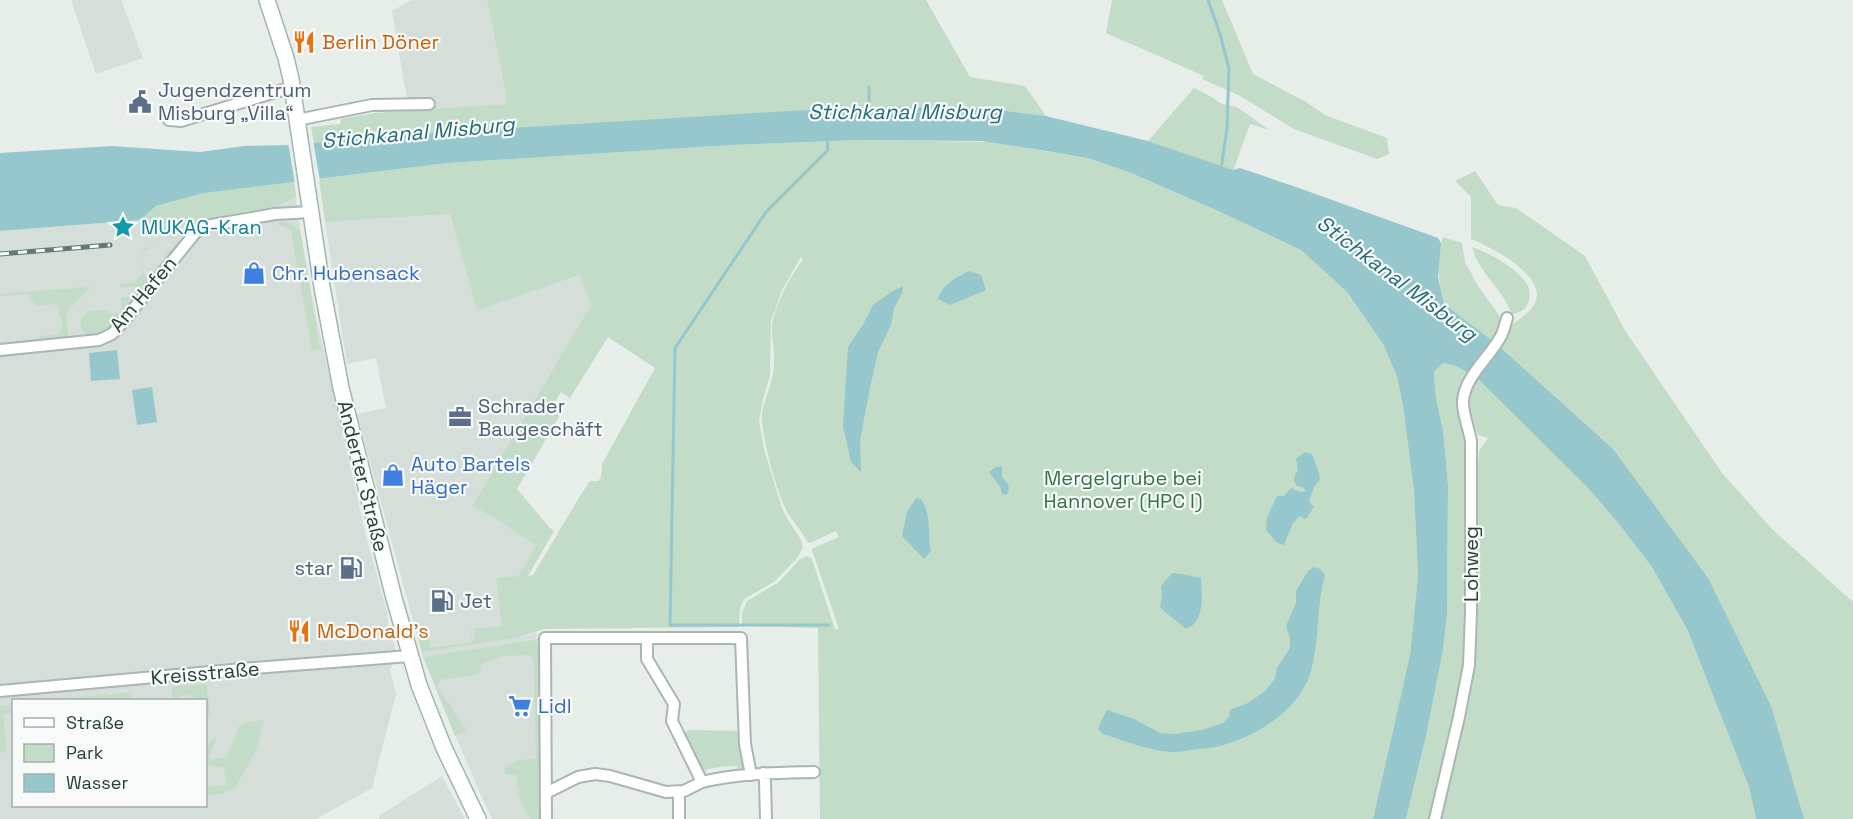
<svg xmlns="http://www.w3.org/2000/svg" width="1853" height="819" viewBox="0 0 1853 819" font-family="'Space Grotesk',sans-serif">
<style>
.built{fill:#d5ded9;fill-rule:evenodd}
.green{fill:#c2dcc8;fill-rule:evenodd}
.water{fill:#95c7cd}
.pier{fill:#e7eeea}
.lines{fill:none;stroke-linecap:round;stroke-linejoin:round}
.stream{stroke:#95c7cd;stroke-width:3}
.minor-casing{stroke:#aab6b1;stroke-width:14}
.secondary-casing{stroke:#a3b6ae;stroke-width:18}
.minor{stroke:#fff;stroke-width:10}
.secondary{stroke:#fff;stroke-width:15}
.rail-casing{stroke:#627a72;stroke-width:5}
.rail{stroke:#f7faf9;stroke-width:3;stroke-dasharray:9;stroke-linecap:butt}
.labels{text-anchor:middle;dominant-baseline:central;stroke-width:4.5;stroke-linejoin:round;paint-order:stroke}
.food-label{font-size:20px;fill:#c56008;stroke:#f7faf9;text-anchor:start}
.service-label{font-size:20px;fill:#4e5e75;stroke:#f7faf9;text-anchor:start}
.culture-label{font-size:20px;fill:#0d838f;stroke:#f7faf9;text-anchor:start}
.shop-label{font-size:20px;fill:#366cbe;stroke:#f7faf9;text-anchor:start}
.street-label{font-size:20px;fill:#273f37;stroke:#f7faf9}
.park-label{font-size:20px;fill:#357249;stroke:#f7faf9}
.water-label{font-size:21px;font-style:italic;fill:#266c75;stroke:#f7faf9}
</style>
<rect width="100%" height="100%" fill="#e7eeea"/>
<!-- built -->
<path class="built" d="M71 0H121L143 58 96 74Z
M412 0H487L506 96V104L409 111 392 11Z
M294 181 300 228 315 312 366 536 387 612 388 623 396 651 390 670 396 694 372 788 316 819H0V231L140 220 156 206ZM14 700H206V806H14Z
M450 214 477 309 581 275 591 305 472 506 498 520 536 546 518 576 496 578 505 640 526 636 536 632 539 643 543 819H492L475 782 423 657 357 414 386 408 376 358 347 364 325 222Z
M442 776 465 819H379L380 815Z"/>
<!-- green -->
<path class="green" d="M487 0H926L970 77 1025 86 1046 116 982 108 445 132 314 143 311 127 340 124 341 119 374 113 506 104V96Z
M1112 0H1222L1253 74 1306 102 1325 115 1387 138 1389 154 1377 159 1294 129 1240 96 1202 79 1204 76 1106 33Z
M1194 88 1212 97 1220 103 1236 107 1246 113 1269 130 1250 124 1233 171 1148 141Z
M858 140 993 142 1091 159 1131 173 1216 210 1301 250 1347 292 1383 344 1397 376 1403 406 1414 491 1418 576 1410 655 1373 819H820L818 628 747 626 742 627V613L747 601 779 582 800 559 807 556 812 559 835 629H839L812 550 813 548 839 537 836 531 810 543 807 541C802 532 795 524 789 515 778 498 760 432 762 413 765 396 774 381 774 363 775 351 771 338 772 326 774 307 791 274 803 260L801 257 782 290 771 321 770 376 763 399 759 421 764 449 782 508 788 520 801 540 803 547 797 558 774 582 744 599 740 608 739 627 544 629 517 638 422 652 419 640 429 638 431 648 471 642 469 626 472 641 475 640 473 629 502 626 496 578 518 576 536 546 498 520 472 506 591 305 580 275 477 310 450 214 325 222 319 179 448 163 732 145ZM608 337 655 368 602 464 601 477 598 481H590L580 496 533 575 528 576 554 531 549 527 517 489 560 415 551 408 561 392 570 398Z
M1475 171 1498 205 1516 208 1585 256 1626 332 1722 473 1773 530 1853 602V819H1804L1613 449 1499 346C1503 340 1507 332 1511 326 1519 318 1529 314 1535 303 1548 276 1491 247 1471 239V197L1455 181Z
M294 181 296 196 278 206 194 221 154 234 151 227 144 232 141 230 140 220 156 206 204 193Z
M280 221 293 224 300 231 320 349 312 350 291 232 290 229 278 225Z
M1443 237 1462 243 1465 262 1478 286 1499 315 1501 328 1492 341 1444 304C1439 282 1435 259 1443 237Z
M178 241V244L145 286 121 288 120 284 137 282 138 278 142 274V250L160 244 142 252 143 274 148 278Z
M1472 247C1490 253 1537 277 1529 300 1527 309 1521 313 1512 314 1503 289 1479 274 1472 247Z
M90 287 66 313 68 338 45 340 39 338 40 336 57 335 60 332 63 325 56 304 37 306 27 294 0 296V294Z
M135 296C129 312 108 334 89 336L81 330V319L88 311 109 310 110 313H122L121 297Z
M1443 363 1456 366 1477 378 1589 489 1619 524 1652 567 1687 629 1749 787 1756 819H1438L1474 668V473L1479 458V451L1488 438 1478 435 1467 402 1461 390 1456 401 1462 419 1467 469 1466 624 1460 692 1432 819H1406L1426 736 1443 650 1447 615 1448 485 1443 430 1436 399 1434 372Z
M534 640 539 643 543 819H530L518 795 519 789 517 787V775L505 774V767L516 761 536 758 534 661 532 660V655L503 656 480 665 481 669 477 674 440 680 437 686 466 730 455 736 423 657Z
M206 684 211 717H209L208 712H206V700H194L193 695 180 696V700H173L172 687Z
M131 692 132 700H53Z
M13 705V715L11 713 3 715 7 752 5 753 0 751V706Z
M264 720 256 751 235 788 220 794 206 795V787L226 785 224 767 210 766 206 760V745L215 739 216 740 209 757 210 760 227 757 239 726 247 722Z
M690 730 740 731 744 770 737 773V766L719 767 705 770 707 776H704L682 734Z"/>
<!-- water -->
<path class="water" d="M855 107 982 108 1046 116 1148 141 1233 170 1240 168 1296 187 1438 238 1441 243 1438 277 1444 304 1499 346 1613 449 1708 578 1771 706 1804 819H1756L1749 787 1687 629 1652 567 1619 524 1589 489 1477 378 1456 366 1443 363 1434 372 1436 399 1443 430 1448 485 1447 615 1443 650 1426 736 1406 819H1373L1410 655 1418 576 1414 491 1403 406 1397 376 1383 344 1347 292 1301 250 1216 210 1131 173 1091 159 1047 151 982 141 858 140 732 145 448 163 204 193 156 206 140 220 0 231V153L112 146 200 152 244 146 288 145 445 132Z
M969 271 981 275 986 290 950 305 938 299C942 284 956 278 969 271Z
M903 286 902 293 894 308 891 325 878 352 870 388 860 440 861 472 851 462 843 426 848 347 864 323 873 305 891 292Z
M117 350 120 379 91 381 89 353Z
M152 387 157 422 137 425 132 390Z
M1305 452 1312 454 1319 473 1320 480 1314 487 1309 501 1314 507 1306 519 1300 516 1293 523 1284 545 1277 543 1266 530 1267 517 1277 496H1284L1291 488 1300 492 1306 491 1303 487 1297 486 1294 481 1295 474 1298 471 1296 459Z
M1002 466V478C1008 483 1010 485 1008 493L1005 495 1001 492V488L989 472 996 467Z
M916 498 921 499C932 514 927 534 931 551L924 559 902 536 907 512Z
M1314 567 1320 569 1325 575C1316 605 1320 639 1311 671 1300 710 1257 736 1220 746 1212 748 1204 748 1197 749 1188 750 1178 753 1170 752 1147 750 1125 741 1103 734L1098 729 1101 721 1107 710 1134 719 1160 733 1174 734 1202 730 1223 723 1229 717 1230 710 1248 703 1264 692 1275 679 1277 668 1290 648V638L1286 626 1296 603V591L1308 571Z
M1172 573 1182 574 1201 578C1202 595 1205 623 1186 629 1178 621 1168 616 1160 607L1162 597 1161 586Z"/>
<!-- pier -->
<path class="pier" d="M313 140 320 181 295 184 288 142Z"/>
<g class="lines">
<!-- stream -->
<path class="stream" d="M1208 0 1220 34 1229 68 1227 128 1221 169
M869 87V107
M827 140 828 150 766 212 675 348 670 625H829"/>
<!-- minor casing -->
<g class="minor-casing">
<path id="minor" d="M169 120 181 121 292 87
M297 120 372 105 429 104
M0 350 99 340 112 334 122 323 200 227 275 214 311 212
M0 691 254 668 410 656
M763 773 765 781 766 819
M702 782C738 773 777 773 814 772
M679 792V819
M546 793 578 777 595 774 610 776 666 792 684 791 702 782 672 721 674 704 647 659V639
M546 819 545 638H741L745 744 751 775
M1435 819 1459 717 1469 665 1471 612V441C1469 428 1462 413 1463 400 1466 375 1490 357 1501 336 1504 331 1505 324 1507 318"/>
</g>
<!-- secondary casing -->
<g class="secondary-casing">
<path id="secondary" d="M267 0 286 58 291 79 322 287 341 388 394 598 419 685 444 748 478 819"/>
</g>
<!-- minor -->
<use href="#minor" class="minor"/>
<!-- secondary -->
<use href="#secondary" class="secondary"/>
<!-- rail casing -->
<g class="rail-casing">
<path id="rail" d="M0 254 110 245"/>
</g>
<!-- rail -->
<use href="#rail" class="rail"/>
</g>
<!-- icons -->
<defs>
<g id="restaurant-bare" transform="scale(1.8)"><path d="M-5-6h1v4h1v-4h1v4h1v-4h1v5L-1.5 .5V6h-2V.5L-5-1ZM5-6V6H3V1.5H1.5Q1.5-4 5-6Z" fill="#e8710a" stroke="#f7faf9" stroke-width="2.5" paint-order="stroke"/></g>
<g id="civic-bare" transform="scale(1.8)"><path d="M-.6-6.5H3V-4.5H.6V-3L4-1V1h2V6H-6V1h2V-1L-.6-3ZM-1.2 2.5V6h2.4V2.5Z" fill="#5c6f8a" stroke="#f7faf9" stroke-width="2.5" paint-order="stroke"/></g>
<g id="sight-bare" transform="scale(1.8)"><path d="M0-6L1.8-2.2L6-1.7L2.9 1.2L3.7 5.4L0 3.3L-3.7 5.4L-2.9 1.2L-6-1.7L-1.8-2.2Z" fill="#0f9aa8" stroke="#f7faf9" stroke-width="2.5" paint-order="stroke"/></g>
<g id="shop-bare" transform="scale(1.8)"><path d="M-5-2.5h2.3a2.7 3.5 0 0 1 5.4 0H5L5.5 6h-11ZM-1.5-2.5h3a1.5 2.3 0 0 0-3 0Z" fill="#3f7fe0" stroke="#f7faf9" stroke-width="2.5" paint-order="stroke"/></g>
<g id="office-bare" transform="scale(1.8)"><path d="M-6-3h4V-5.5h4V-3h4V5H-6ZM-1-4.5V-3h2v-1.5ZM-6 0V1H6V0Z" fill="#5c6f8a" stroke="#f7faf9" stroke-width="2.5" paint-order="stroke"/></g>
<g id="fuel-bare" transform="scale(1.8)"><path d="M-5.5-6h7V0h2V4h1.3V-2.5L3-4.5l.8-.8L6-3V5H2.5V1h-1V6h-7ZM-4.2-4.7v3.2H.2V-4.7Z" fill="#5c6f8a" stroke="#f7faf9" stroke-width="2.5" paint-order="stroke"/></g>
<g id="supermarket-bare" transform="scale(1.8)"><path d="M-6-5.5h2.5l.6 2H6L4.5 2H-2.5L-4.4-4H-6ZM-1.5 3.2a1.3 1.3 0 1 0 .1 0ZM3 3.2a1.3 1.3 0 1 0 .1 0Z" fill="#3f7fe0" stroke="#f7faf9" stroke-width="2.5" paint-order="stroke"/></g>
</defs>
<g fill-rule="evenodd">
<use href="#restaurant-bare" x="304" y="42"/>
<use href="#civic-bare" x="140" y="102"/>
<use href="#sight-bare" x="123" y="227"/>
<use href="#shop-bare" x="254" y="273"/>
<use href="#office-bare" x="460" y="417"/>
<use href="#shop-bare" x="393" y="475"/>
<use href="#fuel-bare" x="351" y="568"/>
<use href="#fuel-bare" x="442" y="601"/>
<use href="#restaurant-bare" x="299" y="631"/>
<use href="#supermarket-bare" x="520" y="706"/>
</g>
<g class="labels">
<!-- food labels -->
<g class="food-label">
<text x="322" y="42">Berlin Döner</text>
<text x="317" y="631">McDonald's</text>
</g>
<!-- service labels -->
<g class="service-label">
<text x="158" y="90">Jugendzentrum<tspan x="158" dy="23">Misburg „Villa“</tspan></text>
<text x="478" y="406">Schrader<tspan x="478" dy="23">Baugeschäft</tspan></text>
<text x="333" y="568" text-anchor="end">star</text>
<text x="460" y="601">Jet</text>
</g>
<!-- culture labels -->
<g class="culture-label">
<text x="141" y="227">MUKAG-Kran</text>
</g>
<!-- shop labels -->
<g class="shop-label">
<text x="272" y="273">Chr. Hubensack</text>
<text x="411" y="464">Auto Bartels<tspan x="411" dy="23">Häger</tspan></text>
<text x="538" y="706">Lidl</text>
</g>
<!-- street labels -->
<g class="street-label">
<text transform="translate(143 294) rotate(-50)">Am Hafen</text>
<text transform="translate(363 476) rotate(76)">Anderter Straße</text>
<text transform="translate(1471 564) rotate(-90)">Lohweg</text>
<text transform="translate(205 673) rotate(-5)">Kreisstraße</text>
</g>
<!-- park labels -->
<g class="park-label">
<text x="1123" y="478">Mergelgrube bei<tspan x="1123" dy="23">Hannover (HPC I)</tspan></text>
</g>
<!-- water labels -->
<g class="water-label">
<text x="905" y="111">Stichkanal Misburg</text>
<text transform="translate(418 132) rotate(-5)">Stichkanal Misburg</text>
<text transform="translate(1397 278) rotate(37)">Stichkanal Misburg</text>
</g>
</g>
<!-- legend -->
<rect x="12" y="699" width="195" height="108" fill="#f7faf9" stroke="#a4afab" stroke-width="1.5"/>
<rect x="24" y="718" width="30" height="9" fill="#ffffff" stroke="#a4afab" stroke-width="1.5"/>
<text x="66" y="729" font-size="18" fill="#273f37">Straße</text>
<rect x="24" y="744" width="30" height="18" fill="#c2dcc8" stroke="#a4afab" stroke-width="1.5"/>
<text x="66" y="759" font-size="18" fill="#273f37">Park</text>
<rect x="24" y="774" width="30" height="18" fill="#95c7cd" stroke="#a4afab" stroke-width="1.5"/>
<text x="66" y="789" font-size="18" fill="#273f37">Wasser</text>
</svg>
